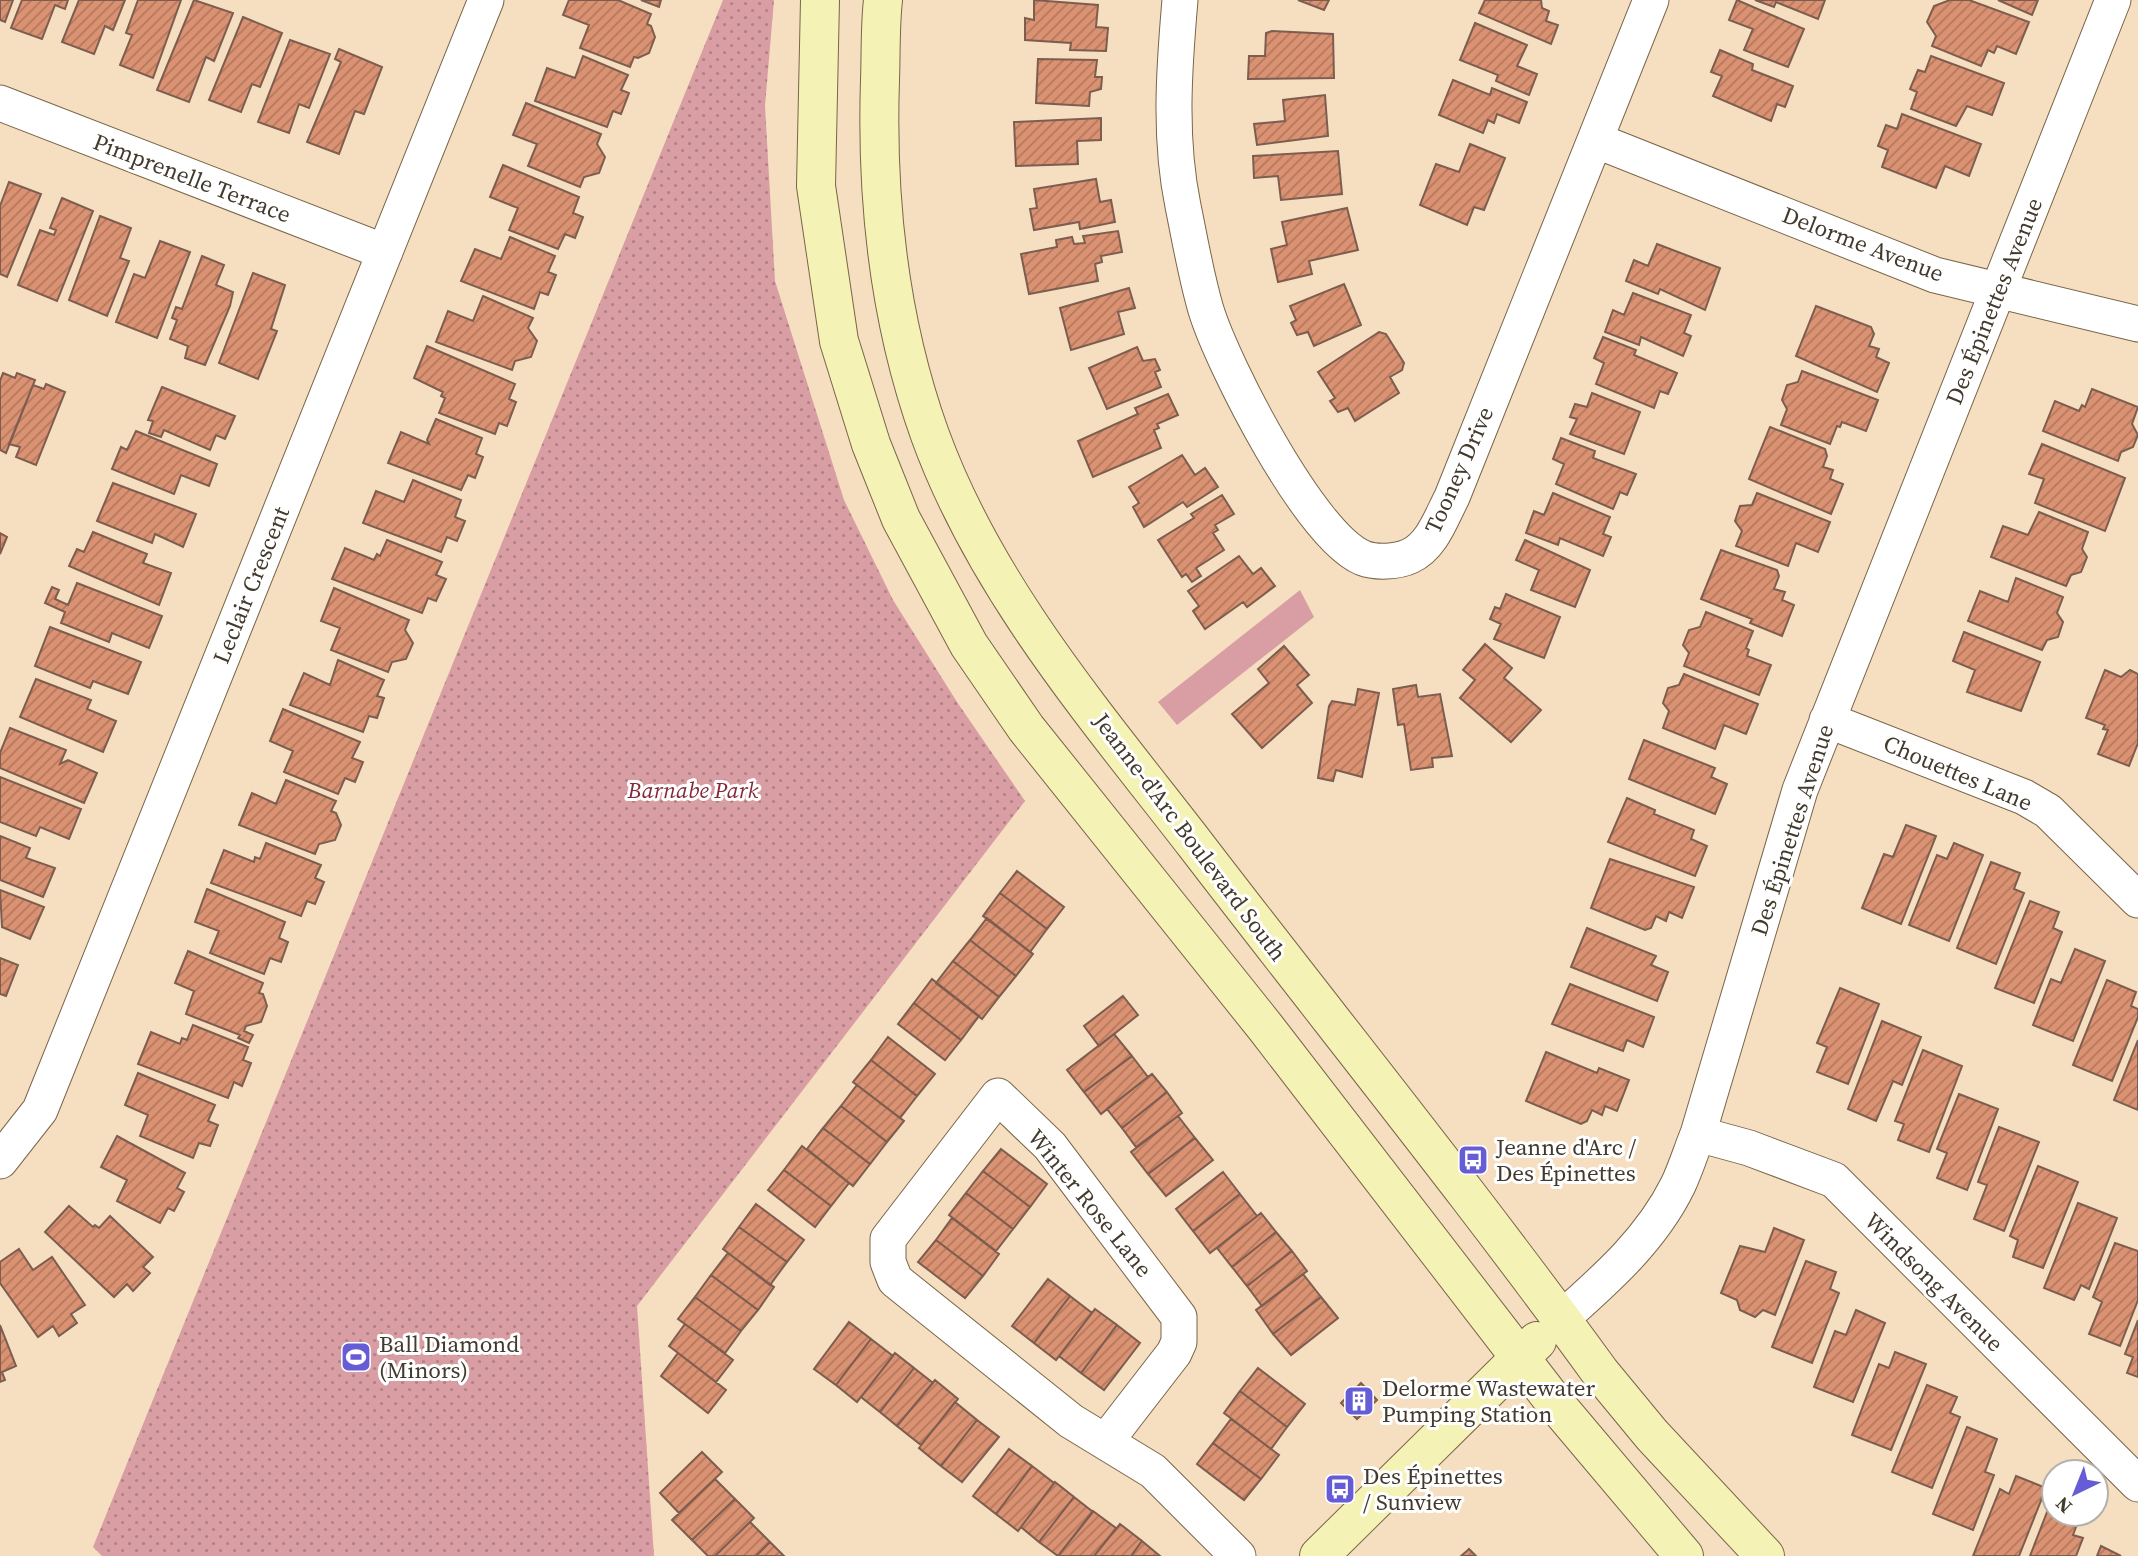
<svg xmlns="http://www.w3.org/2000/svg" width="2138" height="1556" viewBox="0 0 2138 1556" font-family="'Source Serif 4',serif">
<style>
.green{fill:#d89ea3}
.park{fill:url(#park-dots)}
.building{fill:url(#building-hatch);stroke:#7d5d4f;stroke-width:2}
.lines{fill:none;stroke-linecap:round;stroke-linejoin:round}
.street-casing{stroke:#796549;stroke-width:37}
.secondary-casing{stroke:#796549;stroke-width:40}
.street{stroke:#fff;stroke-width:35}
.secondary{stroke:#f5f2b6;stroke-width:38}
.labels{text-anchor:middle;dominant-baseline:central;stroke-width:6;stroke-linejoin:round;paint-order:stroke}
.street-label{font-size:23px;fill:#433a2e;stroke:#fff}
.park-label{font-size:23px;font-style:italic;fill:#87283a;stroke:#fff}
.poi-label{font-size:23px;fill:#433a2e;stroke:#fff;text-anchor:start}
</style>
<defs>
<pattern id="park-dots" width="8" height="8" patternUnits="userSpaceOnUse" patternTransform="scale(1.75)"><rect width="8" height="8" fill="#d89ea3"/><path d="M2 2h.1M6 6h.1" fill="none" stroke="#b18285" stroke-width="1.8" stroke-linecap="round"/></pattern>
<pattern id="building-hatch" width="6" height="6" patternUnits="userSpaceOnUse" patternTransform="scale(1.75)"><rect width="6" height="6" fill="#db9272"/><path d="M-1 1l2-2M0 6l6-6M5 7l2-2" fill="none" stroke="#b3785e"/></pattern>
</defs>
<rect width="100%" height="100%" fill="#f5dfc0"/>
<!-- green -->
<path class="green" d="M1300 590 1314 617 1177 725 1158 702Z"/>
<!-- park -->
<path class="park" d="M723 0H774L765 106 775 281 844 500 893 600 957 702 1025 801 637 1306 654 1556H102L93 1547Z"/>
<!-- building -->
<path class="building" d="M0 0H13L5 22 0 20Z
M22 0H68L65 9 55 5 42 39 11 28Z
M79 0H125L113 30 105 26 94 54 62 42Z
M138 0H181L153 78 120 65 132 35 126 33Z
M194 0 233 13 214 61 206 57 189 102 157 90Z
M569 0H618L651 14 647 24 651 26 655 37 649 53 638 58 634 57 630 67 580 48 589 25 563 15Z
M641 0H661L659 7Z
M1034 0 1098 5 1096 27 1108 28 1106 51 1070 50 1071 43 1025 40V18L1034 20Z
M1298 0H1329L1324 10Z
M1485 0H1541L1542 8 1549 11 1546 21 1558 25 1551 44 1479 13Z
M1737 0 1804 29 1788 67 1744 50 1753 29 1729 20Z
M1755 0H1825L1818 19 1776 2 1774 7Z
M1950 0H1969L2029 22 2016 54 1997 46 1994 53 1988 50 1981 66 1932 46 1936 36 1927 22 1934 6Z
M1998 0H2038L2032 15Z
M243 17 282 33 260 87 252 84 241 112 209 100Z
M1475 23 1527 45 1517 66 1537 74 1529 95 1496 81 1498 75 1460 60Z
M1272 31 1333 34 1334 78 1248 79 1249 56H1265L1266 33Z
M290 40 330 54 309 108 299 104 289 133 258 122Z
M339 49 382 67 364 114 355 111 339 154 307 142 341 62 335 59Z
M1720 50 1753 64 1752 70 1793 86 1785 107 1777 104 1771 121 1713 96 1722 76 1711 72Z
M583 56 628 75 621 90 629 93 621 114 613 111 607 127 535 101 547 68 575 78Z
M1931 56 2004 83 1992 115 1967 106 1956 126 1911 109 1917 92 1910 89 1918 70 1925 72Z
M1038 59 1097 60 1095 77H1102L1101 89 1090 92 1089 106 1036 103Z
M1453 80 1490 95 1492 88 1527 102 1519 123 1497 114 1494 123 1488 120 1483 133 1439 115Z
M1325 95 1328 136 1257 145 1254 124 1285 121 1283 100Z
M526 103 601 134 597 144 605 157 599 173 584 177 580 187 528 166 537 144 513 135Z
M1902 114 1981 144 1969 176 1945 166 1936 188 1882 167 1888 150 1878 146 1886 125 1897 129Z
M1101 118V140L1077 141 1078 164 1016 166 1014 122Z
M1470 144 1505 158 1484 210 1474 207 1467 225 1420 205 1436 164 1459 172Z
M1338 151 1342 194 1281 200 1278 176 1254 178 1253 156Z
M503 165 579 197 573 213 583 217 575 238 565 234 558 249 509 230 518 208 490 197Z
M1096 179 1100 202 1111 200 1115 222 1080 229 1079 222 1034 230 1030 209 1037 208 1034 189Z
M9 182 41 194 7 277 0 274V206Z
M62 198 93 211 57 301 18 285 40 230 54 235 56 230 50 228Z
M1347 208 1358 250 1309 261 1312 274 1278 282 1271 249 1287 245 1282 222Z
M100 216 131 228 120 258 129 261 107 316 69 300Z
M1118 231 1122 252 1101 256 1102 262 1095 264 1098 281 1029 294 1021 254 1057 247 1056 240 1072 237 1074 244 1085 243 1083 236Z
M510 237 555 256 548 272 556 275 548 295 540 292 534 309 461 281 475 249 501 259Z
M160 241 190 252 157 338 116 322 134 274 145 278Z
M1657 244 1720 268 1705 310 1660 289 1658 294 1626 281 1634 260 1648 266Z
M202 256 224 265 216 285 233 292 230 306 205 365 185 358 188 346 170 339 177 320 172 318 176 307 182 309Z
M253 273 285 285 271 329 277 331 258 379 219 363Z
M1344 284 1361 325 1314 346 1308 332 1297 335 1291 323 1296 320 1290 306Z
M1129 288 1135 308 1118 312 1124 334 1071 350 1060 308Z
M1633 293 1691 315 1684 333 1691 336 1683 356 1641 337 1639 345 1605 332 1613 310 1624 315Z
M483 296 533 318 528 328 537 341 531 357 515 361 512 370 436 342 448 311 473 321Z
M1816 306 1871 327 1874 334 1869 346 1879 349 1876 357 1889 363 1877 392 1796 356Z
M1379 332 1386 334 1404 363 1402 370 1390 377 1399 393 1355 421 1348 408 1338 412 1330 401 1335 398 1318 372Z
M1603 337 1636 350 1634 355 1677 373 1668 394 1660 391 1654 408 1596 384 1604 363 1594 358Z
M427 346 515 384 509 399 516 402 507 426 499 423 495 434 439 413 445 398 441 396 443 392 414 378Z
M1137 347 1143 361 1155 359 1160 370 1155 372 1161 387 1107 409 1089 368Z
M1802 371 1878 400 1866 431 1842 422 1840 427 1837 426 1830 444 1781 425 1787 409 1782 400 1787 385 1798 382Z
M3 373 15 378 17 373 35 380 6 453 0 450V381Z
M46 384 65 392 36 465 16 457 20 447 9 444 33 385 44 389Z
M162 387 235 416 225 439 216 435 210 450 164 430 161 437 149 433 153 421 148 420Z
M2092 389 2138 407 2132 424 2138 435 2133 447 2121 452 2118 461 2043 431 2055 401 2079 411 2082 405 2085 407Z
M1592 393 1640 412 1624 454 1570 434 1577 419 1570 417 1575 404 1587 407Z
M1168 394 1178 415 1157 424 1159 428 1154 430 1161 448 1093 477 1078 441 1138 414 1135 408Z
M436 419 482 438 476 454 483 457 475 478 468 475 461 490 388 463 401 432 429 444 427 440Z
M1770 427 1825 449 1827 456 1823 467 1833 470 1830 479 1843 484 1831 514 1749 479Z
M136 431 217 464 209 486 181 475 174 494 112 469 121 447 127 450Z
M1561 438 1595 451 1593 458 1636 474 1627 495 1620 492 1613 509 1556 484 1564 464 1553 459Z
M2042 444 2125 478 2105 531 2035 503 2044 479 2029 474Z
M1182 455 1195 475 1205 468 1218 487 1187 507 1183 502 1144 527 1133 507 1139 503 1129 487Z
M413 480 461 500 455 517 465 521 457 541 447 537 441 552 363 523 376 491 404 502Z
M113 483 196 514 183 547 155 534 152 543 97 521Z
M1553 493 1610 517 1603 534 1611 537 1603 556 1560 538 1558 545 1526 533 1534 511 1544 515Z
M1757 493 1830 522 1818 552 1796 543 1788 566 1736 546 1742 531 1735 521 1740 506 1752 505Z
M1222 495 1234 514 1215 525 1218 530 1213 533 1224 550 1196 568 1201 576 1192 582 1186 574 1182 577 1158 540 1194 518 1191 514Z
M2039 512 2088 532 2082 549 2087 557 2081 572 2071 575 2066 586 1991 557 2003 526 2028 535Z
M93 532 147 554 143 563 171 573 159 605 69 566 77 549 84 552Z
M0 533 7 537 0 554Z
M387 540 442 562 436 575 446 579 436 601 428 598 422 613 332 579 345 548 374 560 377 554 380 556Z
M1525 540 1590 570 1575 607 1531 590 1539 570 1516 560Z
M1721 550 1777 570 1779 576 1774 589 1785 592 1782 600 1794 605 1782 636 1750 623 1752 619 1701 599Z
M1239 556 1253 574 1261 568 1275 586 1247 607 1243 602 1205 629 1193 611 1199 606 1188 591Z
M2016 578 2063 597 2057 613 2063 622 2058 637 2047 640 2042 650 1968 621 1980 591 2008 602Z
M77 583 162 616 149 648 112 633 109 642 61 623 65 612 45 603 52 587 59 590 55 599 68 605Z
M334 588 409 620 405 630 413 643 406 659 392 662 388 672 331 650 340 628 321 621Z
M1506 594 1560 617 1544 658 1494 639 1501 624 1490 619 1495 607 1500 609Z
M1706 612 1753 631 1746 648 1749 650 1747 656 1771 665 1759 695 1684 666 1689 653 1683 645 1689 630 1700 627Z
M50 627 141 662 128 694 93 681 90 688 35 666Z
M1964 632 2040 662 2021 711 1967 692 1975 670 1953 661Z
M1485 644 1512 668 1504 678 1541 710 1511 742 1460 698 1475 680 1463 670Z
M1284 646 1309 675 1297 685 1312 703 1262 748 1232 714 1269 683 1258 669Z
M338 660 384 680 377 696 384 698 377 718 369 716 363 732 290 705 304 673 330 685Z
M2105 670 2121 677 2130 670 2138 674V743L2129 766 2098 754 2108 730 2103 729 2105 725 2086 718Z
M1684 674 1758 704 1746 734 1724 725 1715 749 1663 728 1669 711 1663 703 1668 688 1679 685Z
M36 679 91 700 87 709 116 721 103 752 20 717Z
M1416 685 1418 697 1440 694 1452 756 1432 758 1433 767 1411 770 1404 724 1398 725 1393 689Z
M1358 689 1379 693 1362 777 1336 770 1333 781 1318 778 1329 706 1332 701 1355 705Z
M283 709 360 742 352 758 363 762 355 782 345 778 338 794 284 772 293 751 270 741Z
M10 728 66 750 60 764 68 760 97 773 84 803 0 768V753Z
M1644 740 1715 768 1711 777 1727 784 1715 814 1629 779Z
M0 777 81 809 69 839 40 827 36 836 0 822Z
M286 780 336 801 331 811 336 813 341 825 335 840 319 844 315 854 239 825 252 793 276 804Z
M1627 798 1655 810 1654 814 1694 830 1691 839 1707 846 1695 876 1608 842Z
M1906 825 1936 836 1901 924 1862 908 1884 854 1893 857Z
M0 836 30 848 26 858 55 868 43 897 0 880Z
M266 843 321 865 315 878 324 882 315 904 307 901 301 916 211 883 224 850 254 862 255 857 260 859Z
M1954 843 1983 855 1949 941 1909 925 1937 855 1947 859Z
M1610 859 1694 887 1682 918 1669 912 1666 921 1656 916 1651 928 1645 930 1591 908Z
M1991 862 2020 873 2014 889 2024 893 1996 964 1957 948Z
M1017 871 1064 907 1047 929 1000 893Z
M207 889 285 922 279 938 288 942 281 962 270 958 264 974 210 953 219 931 195 922Z
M0 890 44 907 30 939 2 927Z
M1000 893 1047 929 1030 952 983 916Z
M2030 901 2059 912 2053 928 2062 932 2034 1003 1995 988Z
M987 918 1033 954 1016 976 970 940Z
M1587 928 1656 956 1651 965 1668 972 1657 1001 1571 967Z
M970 940 1016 976 999 997 953 961Z
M2075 949 2105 961 2073 1041 2033 1025 2051 979 2061 983Z
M188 951 263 983 259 993 263 994 267 1006 261 1022 246 1026 244 1031 253 1035 249 1043 238 1038 240 1035 186 1014 194 991 175 983Z
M0 958 18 965 6 996 0 994Z
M953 961 999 997 982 1019 936 983Z
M932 979 979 1016 961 1040 914 1003Z
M2107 980 2136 992 2131 1006 2138 1009V1017L2112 1081 2073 1065Z
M1570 984 1654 1017 1643 1047 1627 1040 1623 1051 1552 1024Z
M1840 988 1879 1004 1848 1084 1817 1072 1827 1047 1817 1043Z
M1123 996 1138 1015 1099 1046 1084 1026Z
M914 1003 961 1040 945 1060 898 1024Z
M1882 1021 1921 1037 1902 1085 1893 1081 1876 1121 1848 1109Z
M193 1025 248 1047 243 1060 251 1063 242 1086 234 1082 228 1098 138 1064 151 1032 180 1044 182 1038 187 1040Z
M1114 1034 1132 1056 1084 1092 1067 1070Z
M888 1037 935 1074 917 1096 871 1060Z
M2138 1040V1110L2114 1100Z
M1923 1050 1962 1066 1929 1152 1898 1140 1904 1124 1895 1121Z
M1546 1052 1597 1073 1599 1068 1629 1080 1617 1111 1605 1106 1602 1115 1592 1110 1587 1121 1581 1124 1526 1101Z
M1132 1056 1148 1077 1101 1114 1084 1092Z
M871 1060 917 1096 900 1118 853 1082Z
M138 1073 215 1105 208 1121 218 1125 210 1146 199 1143 193 1158 140 1136 148 1115 125 1105Z
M1152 1074 1167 1092 1122 1128 1107 1109Z
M857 1085 904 1121 887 1142 841 1106Z
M1167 1092 1182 1113 1136 1147 1122 1128Z
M1959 1094 1998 1109 1967 1190 1937 1178 1947 1153 1937 1149Z
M841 1106 887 1142 870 1164 823 1128Z
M1178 1116 1195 1138 1148 1174 1131 1152Z
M1999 1127 2039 1142 2004 1231 1974 1219 1987 1185 1978 1182Z
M823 1128 870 1164 853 1186 807 1149Z
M117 1136 185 1173 177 1188 184 1192 174 1211 168 1208 160 1223 117 1201 127 1180 101 1167Z
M1195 1138 1213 1160 1166 1196 1148 1174Z
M802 1146 849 1183 831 1206 784 1170Z
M1001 1149 1047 1184 1030 1207 983 1171Z
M2038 1166 2078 1182 2043 1268 2013 1257 2018 1240 2010 1236Z
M784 1170 831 1206 815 1227 768 1190Z
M983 1171 1030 1207 1013 1229 966 1193Z
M1223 1172 1240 1194 1193 1231 1176 1209Z
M966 1193 1013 1229 996 1251 949 1215Z
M1240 1194 1257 1216 1210 1253 1193 1231Z
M2078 1203 2117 1218 2089 1289 2081 1285 2074 1300 2044 1288Z
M756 1204 804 1240 787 1262 739 1227Z
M69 1206 93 1227 95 1225 99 1228 110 1216 153 1257 143 1267 150 1273 133 1291 127 1284 114 1297 45 1232Z
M1261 1213 1276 1232 1232 1267 1217 1248Z
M952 1218 999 1254 983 1276 936 1240Z
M739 1227 787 1262 770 1285 723 1249Z
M1774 1228 1804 1240 1775 1315 1763 1310 1755 1317 1740 1310 1737 1300 1721 1293 1740 1246 1765 1252Z
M1276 1232 1292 1251 1247 1286 1232 1267Z
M936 1240 983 1276 965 1298 918 1262Z
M2115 1243 2138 1251V1300L2120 1346 2089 1334 2102 1302 2093 1297Z
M19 1249 33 1270 52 1257 85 1305 71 1314 77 1323 59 1336 53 1326 38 1337 0 1283V1262Z
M1292 1251 1307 1271 1262 1306 1247 1286Z
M728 1253 774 1287 758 1310 711 1275Z
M1806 1261 1836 1272 1830 1289 1839 1293 1812 1363 1772 1347Z
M1303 1274 1321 1297 1273 1334 1256 1310Z
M711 1275 758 1310 741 1331 695 1297Z
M1048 1279 1070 1296 1034 1343 1012 1326Z
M1070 1296 1092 1313 1056 1360 1034 1343Z
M695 1297 741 1331 725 1353 678 1319Z
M1321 1297 1338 1318 1291 1355 1273 1334Z
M1095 1309 1117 1325 1081 1373 1059 1356Z
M1856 1310 1885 1323 1853 1402 1814 1387 1835 1331 1846 1335Z
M2138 1320V1377L2127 1373 2133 1357 2125 1354Z
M849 1322 871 1339 836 1385 814 1369Z
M685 1324 733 1360 716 1382 669 1346Z
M0 1325 16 1366 2 1372 5 1380 0 1382Z
M1117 1325 1140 1343 1104 1390 1081 1373Z
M871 1339 893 1356 857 1402 836 1385Z
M1895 1352 1926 1364 1891 1450 1852 1435 1879 1364 1889 1368Z
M678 1353 726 1390 708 1413 661 1376Z
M895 1353 914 1368 880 1412 861 1397Z
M914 1368 933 1383 897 1426 880 1412Z
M1258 1368 1305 1404 1287 1427 1240 1391Z
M935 1380 958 1399 921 1445 897 1426Z
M1361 1383 1377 1400 1357 1419 1341 1403Z
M1927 1385 1957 1397 1950 1413 1960 1417 1932 1488 1892 1472Z
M1240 1391 1287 1427 1271 1449 1224 1413Z
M955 1402 977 1420 941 1466 919 1448Z
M1231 1419 1279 1455 1261 1479 1213 1443Z
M977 1420 999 1437 962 1482 941 1466Z
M1967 1427 1997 1439 1985 1472 1994 1475 1973 1530 1933 1514Z
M1213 1443 1261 1479 1244 1500 1197 1464Z
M1009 1449 1032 1466 996 1514 973 1496Z
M702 1452 722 1472 679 1513 660 1493Z
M1032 1466 1054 1483 1018 1531 996 1514Z
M2016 1476 2046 1488 2019 1556H1973L2000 1489 2009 1494Z
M715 1479 735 1499 692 1540 672 1520Z
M1055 1482 1074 1497 1039 1542 1021 1527Z
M1074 1497 1093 1512 1058 1556 1039 1542Z
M735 1499 754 1518 715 1556H708L692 1540Z
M2049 1507 2054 1509V1514L2079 1519 2073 1535 2083 1538 2076 1556H2030Z
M1093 1511 1116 1528 1094 1556H1058Z
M750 1522 770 1542 756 1556H715Z
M1120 1524 1142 1541 1131 1556H1094Z
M1142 1541 1160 1556H1131Z
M770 1542 784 1556H756Z
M2101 1546 2121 1556H2097Z
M1469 1549 1476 1556H1461L1468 1550Z"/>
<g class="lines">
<!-- street casing -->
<g class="street-casing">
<path id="street" d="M1180 0C1174 69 1169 138 1183 206 1190 240 1196 276 1206 310 1223 365 1310 536 1363 558 1376 563 1397 562 1410 556 1432 546 1441 518 1452 497L1651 0
M0 103 385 252
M1595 140 1935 275 2138 324
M1827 720 2024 797 2048 811 2138 900
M1698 1134 1749 1148 1834 1180 2138 1484
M0 1161 40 1110 486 0
M1560 1320C1605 1280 1651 1240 1678 1185 1686 1168 1691 1151 1698 1134L1800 790 2113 0
M1106 1441 1174 1353 1179 1342V1317L1050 1146 998 1096 888 1239V1262L895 1280 1071 1421 1153 1471 1238 1556"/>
</g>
<!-- secondary casing -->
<g class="secondary-casing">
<path id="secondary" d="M820 0 816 186 839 341 871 444 901 519 969 645 1026 728 1266 1028 1555 1403 1684 1556
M883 0C880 26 881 54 880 80 876 201 889 321 930 435 986 589 1096 716 1195 844 1330 1020 1470 1193 1600 1372L1652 1435 1765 1556
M1319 1556 1537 1341"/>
</g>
<!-- street -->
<use href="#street" class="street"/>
<!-- secondary -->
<use href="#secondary" class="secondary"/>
</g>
<!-- icons -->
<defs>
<g id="bus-square" transform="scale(1.575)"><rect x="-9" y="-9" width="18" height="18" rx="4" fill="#655cd6" stroke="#fff"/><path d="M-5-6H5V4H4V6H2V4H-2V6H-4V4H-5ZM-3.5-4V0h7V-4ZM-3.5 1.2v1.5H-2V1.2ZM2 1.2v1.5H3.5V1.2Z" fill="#fff"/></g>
<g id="stadium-square" transform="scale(1.575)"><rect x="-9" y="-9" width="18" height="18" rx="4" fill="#655cd6" stroke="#fff"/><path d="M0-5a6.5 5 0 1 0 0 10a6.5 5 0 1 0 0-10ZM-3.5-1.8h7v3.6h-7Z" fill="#fff"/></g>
<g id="building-square" transform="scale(1.575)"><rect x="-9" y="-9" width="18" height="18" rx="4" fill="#655cd6" stroke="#fff"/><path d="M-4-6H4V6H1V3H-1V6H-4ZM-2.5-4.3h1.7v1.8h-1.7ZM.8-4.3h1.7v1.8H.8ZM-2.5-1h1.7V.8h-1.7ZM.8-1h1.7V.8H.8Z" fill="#fff"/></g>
</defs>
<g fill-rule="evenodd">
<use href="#bus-square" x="1473" y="1160"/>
<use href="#stadium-square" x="356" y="1357"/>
<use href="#building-square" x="1359" y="1401"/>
<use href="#bus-square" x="1340" y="1489"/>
</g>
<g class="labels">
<!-- street labels -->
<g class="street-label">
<text transform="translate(192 178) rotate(21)">Pimprenelle Terrace</text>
<text transform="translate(1863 244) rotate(21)">Delorme Avenue</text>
<text transform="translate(1994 301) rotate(-68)">Des Épinettes Avenue</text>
<text transform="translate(1459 470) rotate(-66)">Tooney Drive</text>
<text transform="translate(251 585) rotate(-68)">Leclair Crescent</text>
<text transform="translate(1958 773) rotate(23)">Chouettes Lane</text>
<text transform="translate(1792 830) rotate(-72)">Des Épinettes Avenue</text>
<text transform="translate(1190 837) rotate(53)">Jeanne-d'Arc Boulevard South</text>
<text transform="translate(1090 1203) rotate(51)">Winter Rose Lane</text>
<text transform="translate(1934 1282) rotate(45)">Windsong Avenue</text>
</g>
<!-- park labels -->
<g class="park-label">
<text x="693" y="790">Barnabe Park</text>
</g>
<!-- poi labels -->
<g class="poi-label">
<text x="1496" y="1147">Jeanne d'Arc /<tspan x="1496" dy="26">Des Épinettes</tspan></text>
<text x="379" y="1344">Ball Diamond<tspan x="379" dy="26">(Minors)</tspan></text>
<text x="1382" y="1388">Delorme Wastewater<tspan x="1382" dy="26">Pumping Station</tspan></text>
<text x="1363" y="1476">Des Épinettes<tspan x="1363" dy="26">/ Sunview</tspan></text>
</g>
</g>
<!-- north arrow -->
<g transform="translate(2075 1493) rotate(223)"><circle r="33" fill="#ffffff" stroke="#b4b0ab" stroke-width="2"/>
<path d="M0-5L12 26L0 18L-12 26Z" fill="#655cd6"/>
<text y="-10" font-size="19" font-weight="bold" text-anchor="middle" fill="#433a2e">N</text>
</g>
</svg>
